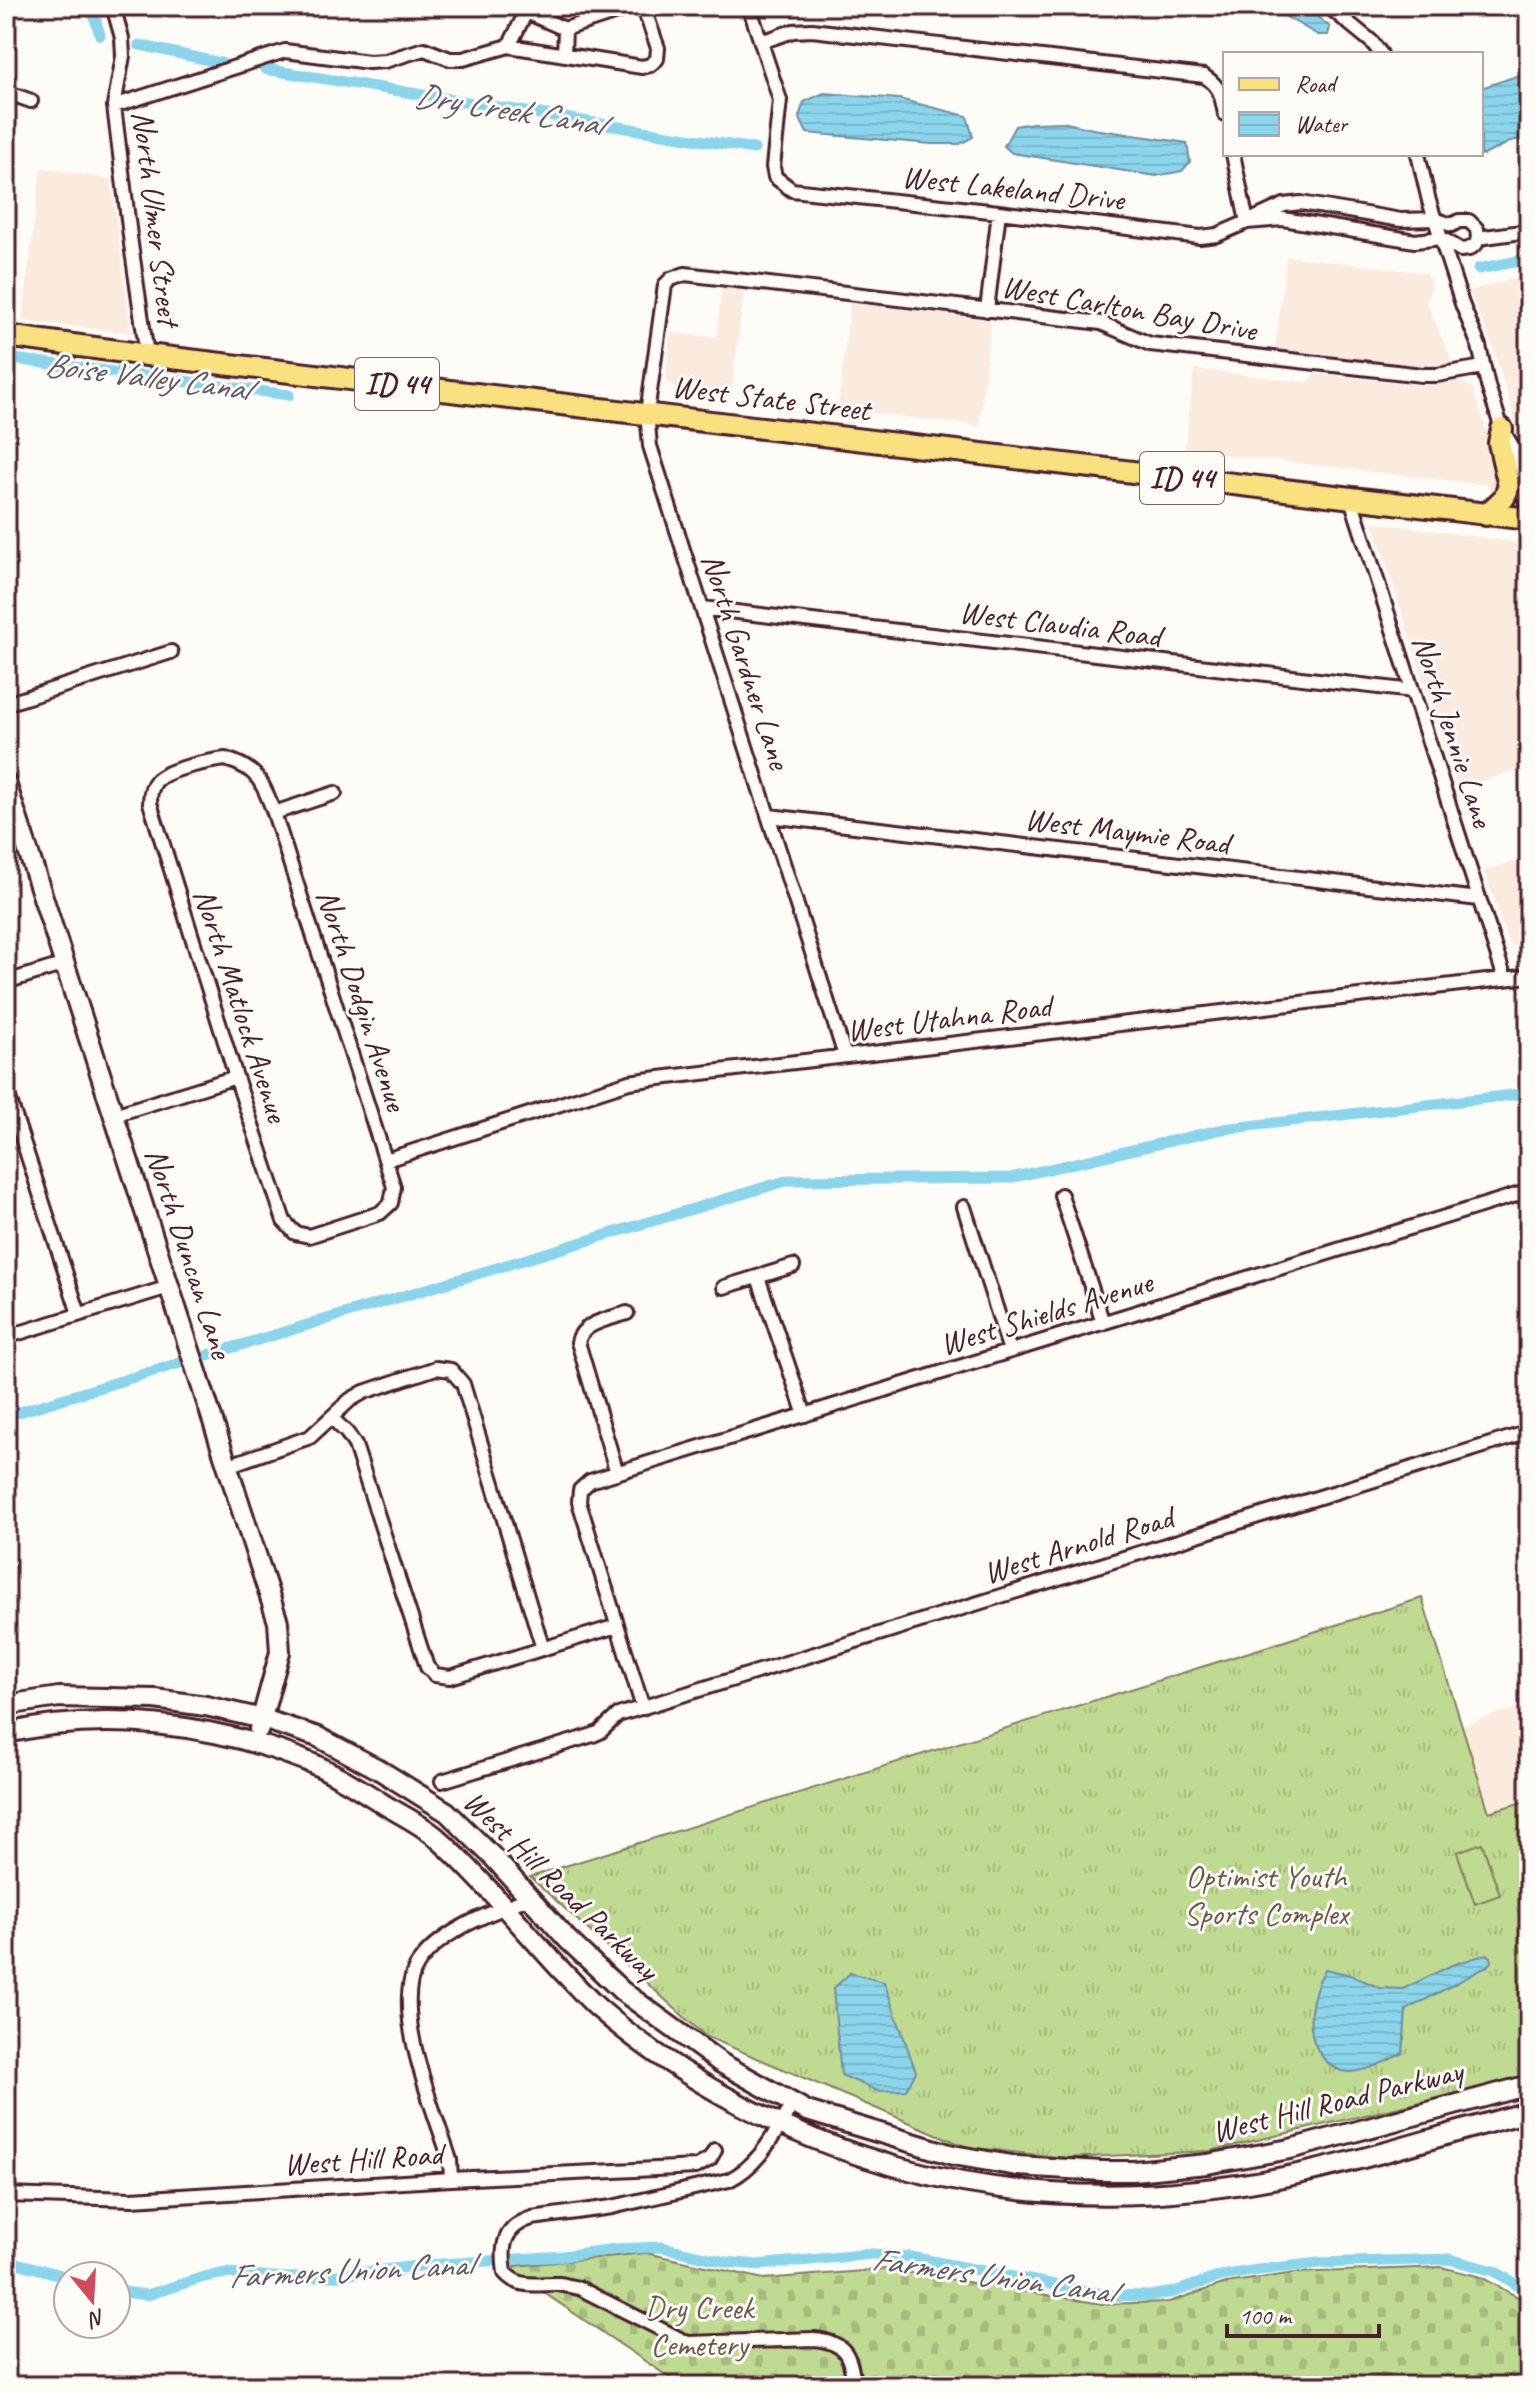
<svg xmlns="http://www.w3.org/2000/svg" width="1535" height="2392" viewBox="0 0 1535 2392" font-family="Caveat,sans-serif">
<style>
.built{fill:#fbebdf}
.grass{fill:url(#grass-tufts);stroke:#847c5e;stroke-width:2}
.cemetery{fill:url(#cemetery-stones);stroke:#847c5e;stroke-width:2}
.garden{fill:#bfda91;stroke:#847c5e;stroke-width:2}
.water{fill:url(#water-rules);stroke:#708c9e;stroke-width:2}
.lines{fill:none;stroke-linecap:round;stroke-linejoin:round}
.canal{stroke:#8ad5eb;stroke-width:11}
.street-casing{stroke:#4a1f2b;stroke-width:18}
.secondary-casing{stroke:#4a1f2b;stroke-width:24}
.primary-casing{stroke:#4a1f2b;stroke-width:26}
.street{stroke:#fdfcf7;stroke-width:12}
.secondary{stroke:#fdfcf7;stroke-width:18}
.primary{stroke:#fae180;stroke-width:20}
.labels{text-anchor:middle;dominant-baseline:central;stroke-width:6;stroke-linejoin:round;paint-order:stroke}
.shield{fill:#fdfcf7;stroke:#806168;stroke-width:2}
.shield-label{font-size:30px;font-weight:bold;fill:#4a1f2b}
.street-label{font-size:32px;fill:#4a1f2b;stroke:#fdfcf7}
.park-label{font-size:32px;fill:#6d574a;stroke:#fdfcf7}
.water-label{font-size:34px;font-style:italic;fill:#5d5665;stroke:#fdfcf7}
</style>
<defs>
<pattern id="grass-tufts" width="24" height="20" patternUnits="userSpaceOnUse" patternTransform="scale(2)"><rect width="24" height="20" fill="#bfda91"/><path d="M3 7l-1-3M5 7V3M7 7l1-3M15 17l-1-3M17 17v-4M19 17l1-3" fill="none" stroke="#a6bb7d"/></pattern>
<pattern id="cemetery-stones" width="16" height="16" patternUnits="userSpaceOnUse" patternTransform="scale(2)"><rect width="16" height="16" fill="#bfda91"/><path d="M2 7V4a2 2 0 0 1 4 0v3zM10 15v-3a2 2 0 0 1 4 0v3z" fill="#a6bb7d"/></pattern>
<pattern id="water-rules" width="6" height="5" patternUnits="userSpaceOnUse" patternTransform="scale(2)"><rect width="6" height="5" fill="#8ad5eb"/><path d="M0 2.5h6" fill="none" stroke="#79b6ca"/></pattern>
</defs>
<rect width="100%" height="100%" fill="#fdfcf7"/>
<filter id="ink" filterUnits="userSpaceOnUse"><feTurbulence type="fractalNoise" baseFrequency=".0125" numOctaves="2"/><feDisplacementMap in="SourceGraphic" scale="16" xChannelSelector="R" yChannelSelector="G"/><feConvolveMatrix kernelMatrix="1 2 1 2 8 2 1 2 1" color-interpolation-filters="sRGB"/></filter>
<g filter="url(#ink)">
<!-- built -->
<path class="built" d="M41 167 114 180 112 187 131 333 22 321Z
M1286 256 1427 273 1432 289 1425 299 1453 363 1429 368 1275 350Z
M1529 274V465L1492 345 1469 291Z
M722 288 744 291 731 396 675 389 666 379 670 333 716 337Z
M850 303 991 320 979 426 838 409Z
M1194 369 1308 382 1314 373 1425 386 1459 380 1473 389 1503 481 1500 491 1492 492 1487 485 1185 450Z
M1373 522 1514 542 1517 545 1529 585V766L1458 789Z
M1529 857V941L1510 947 1484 871Z
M1529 1704V1800L1489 1813 1462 1725Z"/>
<!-- grass -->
<path class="grass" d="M1422 1598 1489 1812 1529 1800V2077L1210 2151 1066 2158 967 2147 705 2036 530 1877Z"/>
<!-- cemetery -->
<path class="cemetery" d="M646 2253 764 2279 887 2269 1102 2304 1169 2302 1226 2283 1295 2273 1441 2267 1481 2277 1529 2303V2386H682L516 2274 515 2266Z"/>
<!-- garden -->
<path class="garden" d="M1482 1843 1500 1895 1475 1904 1457 1852Z"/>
<!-- water -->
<path class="water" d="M1267 6H1304L1330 27 1328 35H1318Z
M1529 72V99L1526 102 1529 109V139L1514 140 1484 155H1462L1481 154V88Z
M824 93 899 99 967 116 973 137 960 144H931L807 133 799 117 804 102Z
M1062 122 1093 129 1187 143 1190 162 1182 171 1156 176 1012 153 1004 146 1015 126 1033 123Z
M1487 1954 1491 1957 1492 1962 1488 1966 1406 2010 1403 2053C1386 2061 1369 2071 1350 2072 1339 2072 1330 2066 1323 2058 1303 2033 1310 1996 1325 1969L1351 1975 1380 1988 1403 1989 1452 1965Z
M850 1973 884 1982 916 2072 906 2090 878 2091 841 2075 833 1989Z"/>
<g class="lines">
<!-- canal -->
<path class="canal" d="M91 6 100 35
M139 45 221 63
M265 69 754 149
M1478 269 1529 259
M6 358 289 395
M208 1355 789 1180 1010 1178 1223 1129 1529 1093
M6 1416 180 1363
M6 2260 68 2277
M116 2291 147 2295 204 2277 226 2273 284 2278 321 2277 427 2265 563 2256 615 2249 662 2247 727 2262 757 2265 872 2254 911 2257 1107 2295 1149 2296 1174 2292 1221 2276 1258 2270 1319 2263 1449 2259 1494 2271 1529 2292"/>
<!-- street casing -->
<g class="street-casing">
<path id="street" d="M113 6 122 38 123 56 114 106 131 244 147 355
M749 6 780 100 773 167 775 177 792 190 999 212 1200 237 1217 235 1247 222 1233 154
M1328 6 1372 42 1381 54
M761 42 793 31 812 30 1204 76C1221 87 1221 95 1225 114
M509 46 526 12 565 29
M564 55 565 29 635 6
M6 92 31 101
M114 106 285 51 369 62 385 61 424 49 450 59H463L509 46 642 67 650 65 657 59 658 48 643 6
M1418 154 1429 201 1462 304 1479 346 1488 386 1502 429 1517 454 1528 490 1524 496 1529 512
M1301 203 1401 220 1434 219 1452 225 1459 221H1469L1477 229 1478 238 1476 244 1469 249 1461 250 1441 238 1415 241 1283 219 1247 222 1284 205Z
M1478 238 1529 231
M987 310 999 212
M1351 499 1505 979
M702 608 1413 691
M6 704 171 652
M225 759C258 768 263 783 274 813L394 1187 391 1203 380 1213 309 1236 295 1233 284 1221 236 1077 150 803C150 794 151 786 157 780 169 769 209 761 225 759Z
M274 813 335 793
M769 816 1479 899
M6 982 65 964
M845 1056 650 446 647 413 665 285 671 279 685 274 1101 323 1150 344 1422 375H1437L1483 367
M6 1089 79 1314
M114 1115 236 1077
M386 1160 629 1082 651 1079 1529 976
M1061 1195 1103 1323
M964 1207 1010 1351
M758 1277 805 1415
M724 1287 793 1266
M6 1337 169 1287
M332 1418 347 1433 355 1445 427 1667 435 1675 450 1677 617 1626
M227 1466 310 1437 350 1400 364 1392 436 1368 451 1370 463 1384 543 1649
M617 1473 578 1342C582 1322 610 1319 627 1313
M643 1708 579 1502 580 1490 590 1481 1529 1191
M442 1781 593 1735 600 1732 618 1715 1529 1432
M794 2103C775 2132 761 2164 729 2180L612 2207 532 2218C503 2227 501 2246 505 2273 520 2290 540 2283 559 2284 566 2285 572 2287 579 2288L688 2343 814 2339C846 2342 851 2356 854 2386
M451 2179 450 2160C436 2115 389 2006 418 1964 441 1930 491 1913 528 1898
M6 2195 132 2199 451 2179 696 2167 710 2159 715 2150"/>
</g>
<!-- secondary casing -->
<g class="secondary-casing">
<path id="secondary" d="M6 783 278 1622 280 1652 259 1729
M6 1705 59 1697 155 1699 206 1706 263 1719 318 1737 378 1769 447 1812 493 1857 568 1940 622 1991 721 2063 807 2111 953 2155 1017 2166 1102 2171H1133L1207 2164 1290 2149 1529 2085
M6 1733C104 1711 211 1723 304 1760 332 1771 360 1789 385 1805 402 1815 420 1824 435 1836 481 1877 520 1926 562 1971 574 1983 585 1996 597 2007 683 2082 791 2138 901 2168 1030 2203 1162 2202 1293 2175 1372 2159 1450 2132 1529 2112"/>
</g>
<!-- primary casing -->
<g class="primary-casing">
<path id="primary" d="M6 336 147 355 1529 519
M1486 515 1504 498 1509 486 1499 443 1502 429"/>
</g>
<!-- street -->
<use href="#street" class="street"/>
<!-- secondary -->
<use href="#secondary" class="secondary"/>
<!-- primary -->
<use href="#primary" class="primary"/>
</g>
</g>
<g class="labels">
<!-- shield labels -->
<g class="shield">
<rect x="355" y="358" width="84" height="52" rx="6"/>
<rect x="1140" y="452" width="84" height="52" rx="6"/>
</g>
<g class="shield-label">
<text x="397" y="384">ID 44</text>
<text x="1182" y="478">ID 44</text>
</g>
<!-- street labels -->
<g class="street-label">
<text transform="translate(1013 188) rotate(6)">West Lakeland Drive</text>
<text transform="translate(156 218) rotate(83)">North Ulmer Street</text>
<text transform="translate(1129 308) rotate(10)">West Carlton Bay Drive</text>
<text transform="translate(771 398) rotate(7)">West State Street</text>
<text transform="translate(1060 624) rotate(7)">West Claudia Road</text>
<text transform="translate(746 661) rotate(72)">North Gardner Lane</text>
<text transform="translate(1453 731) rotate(72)">North Jennie Lane</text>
<text transform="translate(1127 831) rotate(7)">West Maymie Road</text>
<text transform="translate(362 1000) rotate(72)">North Dodgin Avenue</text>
<text transform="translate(241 1005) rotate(72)">North Matlock Avenue</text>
<text transform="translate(949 1018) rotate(-7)">West Utahna Road</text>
<text transform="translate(189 1253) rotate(72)">North Duncan Lane</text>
<text transform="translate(1046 1313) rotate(-17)">West Shields Avenue</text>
<text transform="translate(1078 1545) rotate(-17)">West Arnold Road</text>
<text transform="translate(561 1885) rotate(44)">West Hill Road Parkway</text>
<text transform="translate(1337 2101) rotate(-14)">West Hill Road Parkway</text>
<text transform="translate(363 2159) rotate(-4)">West Hill Road</text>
</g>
<!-- park labels -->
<g class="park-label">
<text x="1266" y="1876">Optimist Youth<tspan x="1266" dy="37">Sports Complex</tspan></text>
<text x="699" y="2307">Dry Creek<tspan x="699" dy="37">Cemetery</tspan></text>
</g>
<!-- water labels -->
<g class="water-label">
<text transform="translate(509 109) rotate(9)">Dry Creek Canal</text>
<text transform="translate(147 376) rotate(7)">Boise Valley Canal</text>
<text transform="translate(350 2270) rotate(-3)">Farmers Union Canal</text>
<text transform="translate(993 2275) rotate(8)">Farmers Union Canal</text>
</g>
</g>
<!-- margin -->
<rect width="1535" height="2392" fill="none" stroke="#fdfcf7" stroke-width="32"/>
<rect x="16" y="16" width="1503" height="2360" fill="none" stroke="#4a1f2b" stroke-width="3" filter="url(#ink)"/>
<!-- legend -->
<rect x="1223" y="52" width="260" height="104" fill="#fdfcf7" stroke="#b5a4a5" stroke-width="2"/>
<rect x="1239" y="78" width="40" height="12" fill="#fae180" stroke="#b5a4a5" stroke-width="2"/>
<text x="1295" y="92" font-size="24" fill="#4a1f2b">Road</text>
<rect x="1239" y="112" width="40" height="24" fill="url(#water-rules)" stroke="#b5a4a5" stroke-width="2"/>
<text x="1295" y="132" font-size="24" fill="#4a1f2b">Water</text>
<!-- north arrow -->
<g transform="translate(92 2300) rotate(162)"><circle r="38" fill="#fdfcf7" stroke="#b5a4a5" stroke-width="2"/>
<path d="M0-6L14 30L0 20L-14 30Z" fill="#d1495b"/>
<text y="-12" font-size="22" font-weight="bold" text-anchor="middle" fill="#4a1f2b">N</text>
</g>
<!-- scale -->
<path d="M1227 2324v12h152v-12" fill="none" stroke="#4a1f2b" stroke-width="4"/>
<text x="1239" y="2324" font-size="24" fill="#4a1f2b" stroke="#fdfcf7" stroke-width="6" paint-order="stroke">100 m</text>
</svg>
